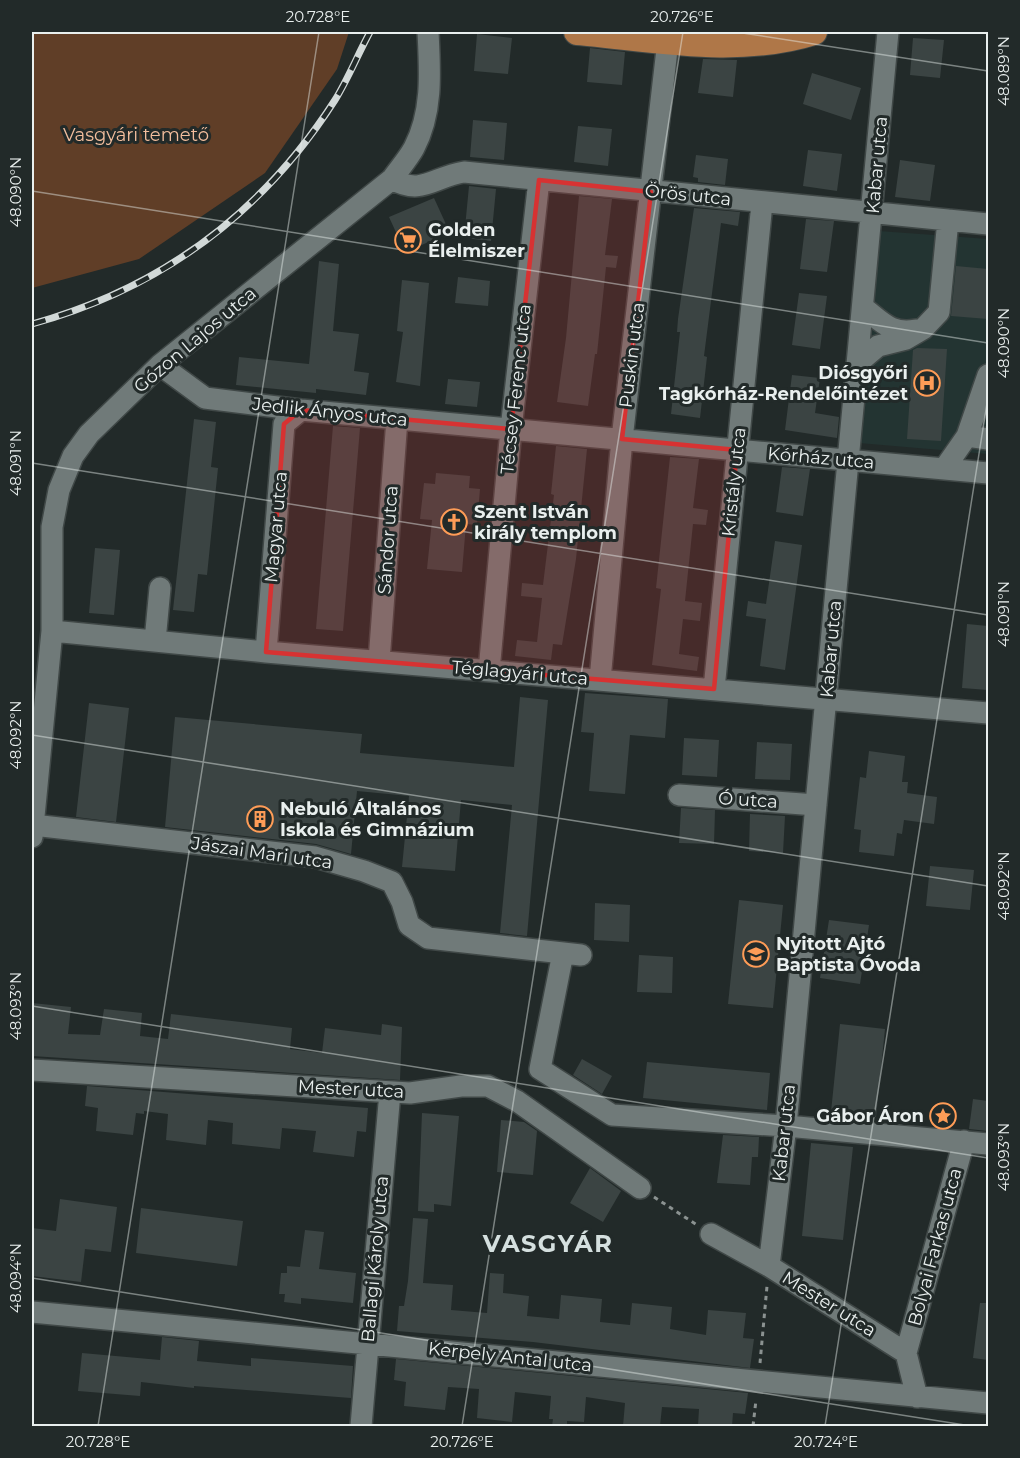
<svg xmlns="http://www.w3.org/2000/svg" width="1020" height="1458" viewBox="0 0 1020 1458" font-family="Montserrat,sans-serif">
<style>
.built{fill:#233432}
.green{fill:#603e27}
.building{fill:#3b4443}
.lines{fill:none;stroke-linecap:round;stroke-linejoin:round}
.minor-casing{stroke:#404847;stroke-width:24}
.major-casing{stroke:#404847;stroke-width:28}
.path{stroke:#8b9291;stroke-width:3;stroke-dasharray:4.5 4.5;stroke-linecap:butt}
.minor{stroke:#707a79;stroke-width:21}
.major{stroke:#af7748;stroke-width:26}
.rail-casing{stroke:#d2d9d8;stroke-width:7}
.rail{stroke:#222a29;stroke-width:4.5;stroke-dasharray:14;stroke-linecap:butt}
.marked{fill:#d73232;fill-opacity:0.2;stroke:#d73232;stroke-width:4.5;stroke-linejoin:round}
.ticks{fill:none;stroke:#e9efee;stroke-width:1.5;stroke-opacity:0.45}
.labels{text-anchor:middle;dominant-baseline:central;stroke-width:6;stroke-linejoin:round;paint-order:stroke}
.park-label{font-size:18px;fill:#f3be9d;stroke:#222a29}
.street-label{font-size:18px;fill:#e9efee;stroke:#222a29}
.poi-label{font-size:18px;font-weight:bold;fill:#e9efee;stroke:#222a29;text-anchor:start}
.district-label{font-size:24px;font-weight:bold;letter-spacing:1.5px;fill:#d5e0df;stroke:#222a29}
.neatline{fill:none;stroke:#e9efee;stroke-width:2}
.ticks-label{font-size:15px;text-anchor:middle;fill:#e9efee}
</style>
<rect width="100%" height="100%" fill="#222a29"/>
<!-- built -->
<path class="built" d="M879 231 988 239V454L859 443Z"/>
<!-- green -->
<path class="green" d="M32 32H349L337 69 265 173 139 259 32 288Z"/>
<!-- building -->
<path class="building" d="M477 34 512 38 508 74 474 71Z
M913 38 944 40 940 78 910 75Z
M590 48 625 52 622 85 587 82Z
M703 59 737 60 733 97 698 93Z
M812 73 861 88 851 120 803 104Z
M473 120 507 123 504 160 470 157Z
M578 126 612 129 608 166 574 162Z
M808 150 842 154 837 191 803 186Z
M696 155 728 159 725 185 698 182V178L693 177Z
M900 160 935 165 930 201 895 197Z
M469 186 496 189 491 241 464 238Z
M579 196 612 199 605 255 618 256 616 268 606 267 597 354H595L588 406 557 402 566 338Z
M434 198 450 233 405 252 389 217Z
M694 208 740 212 738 226 721 223 704 356 707 357 700 418 671 414 680 332H677L678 319Z
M806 219 834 221 827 272 800 269Z
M319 261 339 264 333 331 359 334 354 371 369 373 366 395 316 389V393L236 385 239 357 309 364Z
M956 266 988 269V319L951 316Z
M458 277 490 281 488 306 455 303Z
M402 280 429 283 420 386 396 382 403 332 397 331Z
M799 293 827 296 820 349 792 345Z
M917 348 947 349 941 441 907 439 913 350Z
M792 375 820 378 815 413 839 417 837 438 785 430Z
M448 379 480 382 477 407 445 404Z
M194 419 216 422 211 467 218 468 207 575 198 574 194 612 173 610Z
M333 426 360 428 343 631 316 629Z
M556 446 587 449 576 559 562 645 553 644 551 660 515 656 517 640 537 642 542 598 521 596 522 583 543 585 554 495 551 494Z
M670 457 699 459 693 508 708 510 706 525 693 524 685 601 702 603 700 621 683 619 679 654 699 657 697 671 652 665 661 589 656 588Z
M782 467 810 469 803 516 776 512Z
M436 473 470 476 469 488 480 489 477 525 466 524 462 572 427 569 432 520 420 519 424 483 435 484Z
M775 541 802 545 785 670 760 666 766 619 746 616 748 601 766 604Z
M95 548 120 550 114 615 89 613Z
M967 624 988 626V690L962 688Z
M585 693 668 699 665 738 630 735 625 794 589 791 594 733 581 732Z
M520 697 548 700 527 936 500 933 512 805 461 800 455 871 402 867 409 796 357 791 351 854 316 844 165 827 175 717 362 734 360 753 514 767Z
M89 703 129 708 116 822 76 817Z
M684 738 719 740 717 777 682 775Z
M757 742 792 744 790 780 755 779Z
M869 751 905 756 902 782H908L907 793 937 797 934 824 904 820 902 834 897 833 894 856 859 852 861 830 854 829 860 777 866 778Z
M681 808 715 810 714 844 679 843Z
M750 814 785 816 783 853 749 851Z
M930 866 974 870 970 910 926 906Z
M739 900 783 905 773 1008 728 1004Z
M595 903 630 905 629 942 594 940Z
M829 920 869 925 860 984 820 978Z
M639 955 673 957 672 993 637 992Z
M32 1003 71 1007 68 1034 100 1035 104 1009 142 1013 140 1036 168 1039 171 1014 292 1028 290 1049 322 1053 325 1028 381 1035 382 1024 402 1027 400 1080 32 1056Z
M840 1024 885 1029 876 1117 831 1112Z
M582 1059 612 1076 602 1094 573 1075Z
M647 1062 770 1073 767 1110 643 1098Z
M87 1086 368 1108 366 1132 357 1131 354 1157 313 1152 316 1131 282 1128 280 1149 232 1144 233 1123 208 1120 206 1145 166 1140 168 1114 144 1111V1114L136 1113 133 1135 96 1131 98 1108 85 1106Z
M973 1099 988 1101V1131L969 1129Z
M422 1113 459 1116 451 1206 434 1204V1212L418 1211Z
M501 1120 524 1122 537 1131 533 1175 497 1172Z
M723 1135 759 1137 758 1157H752L750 1185 717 1183Z
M811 1143 853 1147 843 1240 802 1236Z
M590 1168 621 1191 603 1222 570 1203Z
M60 1199 117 1207 111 1252 85 1249 81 1282 32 1276V1228L56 1231Z
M141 1208 243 1221 237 1266 136 1253Z
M413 1218 428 1219 423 1283 453 1285 451 1310 487 1313 490 1273 504 1274 503 1293 529 1296 527 1316 559 1319 561 1295 602 1299 600 1322 630 1325 632 1303 672 1307 670 1329 706 1335 708 1310 746 1313 743 1338 754 1339 750 1368 533 1342 397 1331 399 1306H404L408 1281Z
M305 1230 324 1232 319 1269 356 1273 353 1303 301 1298V1304L284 1302 285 1294H279L281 1273H287V1266L300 1267Z
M980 1303H988V1360L973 1358Z
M162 1337 199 1341 197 1361 251 1366V1358L353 1366 351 1398 194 1386V1388L141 1382 140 1396 78 1391 82 1353 160 1360Z
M396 1359 748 1393 745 1414 733 1413 732 1426H698L699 1409 662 1407 660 1426H623L625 1403 586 1397 584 1422 567 1421V1426H552L553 1419H549L551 1396 515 1392 512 1422 477 1418 479 1389 448 1387 445 1410 404 1406 406 1382 394 1380Z"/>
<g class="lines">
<!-- minor casing -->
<g class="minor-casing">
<path id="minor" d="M392 179C422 196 433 177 464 172L988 224
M864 308C882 322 892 335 916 330
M858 363 878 346 906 339 923 329 939 312 948 220
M160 365 205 398 301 410 988 473
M967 436 988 439
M944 469 967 436 988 375
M52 631 266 652 988 713
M155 641 160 588
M266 652 284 424 301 410
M379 661 397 419
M489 671 511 429 539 180
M600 680 622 439 669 32
M714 689 762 203
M679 795 816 805
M33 825 315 857 364 871 392 882 402 902 409 925 428 938 581 955
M32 837 52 631V527L59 490 73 456 89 434 160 365 392 179C399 169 408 159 414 148 433 112 430 71 428 32
M563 953 540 1069 612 1115 786 1126 988 1144
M32 1070 410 1093 461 1086H488L517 1101 640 1188
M711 1234 769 1266 906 1353 917 1397
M769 1266 786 1126 888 32
M32 1312 988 1403
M906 1353 964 1141
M361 1426 390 1092"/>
</g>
<!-- major casing -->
<g class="major-casing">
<path id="major" d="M577 32C656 39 737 56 814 32"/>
</g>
<!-- path -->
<path class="path" d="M654 1197 697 1225
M760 1363 767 1286
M753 1426 756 1400"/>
<!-- minor -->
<use href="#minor" class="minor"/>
<!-- major -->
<use href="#major" class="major"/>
<!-- rail casing -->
<g class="rail-casing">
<path id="rail" d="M32 324C162 288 262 214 335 100 348 79 358 54 370 32"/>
</g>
<!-- rail -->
<use href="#rail" class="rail"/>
</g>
<!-- marked area -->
<path class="marked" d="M539 180 651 192 622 439 737 450 714 689 266 652 284 424 301 410 511 429Z"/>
<!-- ticks -->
<path class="ticks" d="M736 32 988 71M32 191 988 343M32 463 988 615M32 735 988 886M32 1006 988 1158M32 1278 971 1426M98 1426 319 32M462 1426 683 32M825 1426 988 397"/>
<!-- icons -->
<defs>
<g id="supermarket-ring" transform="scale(1.35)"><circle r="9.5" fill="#222a29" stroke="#fe9c57" stroke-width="1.5"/><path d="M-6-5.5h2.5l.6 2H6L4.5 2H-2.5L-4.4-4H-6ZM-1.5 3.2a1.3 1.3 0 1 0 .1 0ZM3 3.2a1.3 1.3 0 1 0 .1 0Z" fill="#fe9c57"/></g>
<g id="hospital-ring" transform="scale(1.35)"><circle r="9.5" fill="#222a29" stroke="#fe9c57" stroke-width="1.5"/><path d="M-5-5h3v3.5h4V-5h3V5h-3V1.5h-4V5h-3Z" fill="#fe9c57"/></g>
<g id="church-ring" transform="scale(1.35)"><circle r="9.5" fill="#222a29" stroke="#fe9c57" stroke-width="1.5"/><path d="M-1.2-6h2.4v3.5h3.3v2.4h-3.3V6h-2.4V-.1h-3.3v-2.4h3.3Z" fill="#fe9c57"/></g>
<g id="building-ring" transform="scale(1.35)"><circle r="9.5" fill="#222a29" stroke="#fe9c57" stroke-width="1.5"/><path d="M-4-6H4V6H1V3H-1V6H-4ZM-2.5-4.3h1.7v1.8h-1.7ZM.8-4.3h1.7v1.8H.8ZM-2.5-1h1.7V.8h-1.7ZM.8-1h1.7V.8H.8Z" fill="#fe9c57"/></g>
<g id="school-ring" transform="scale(1.35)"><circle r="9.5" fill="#222a29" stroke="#fe9c57" stroke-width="1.5"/><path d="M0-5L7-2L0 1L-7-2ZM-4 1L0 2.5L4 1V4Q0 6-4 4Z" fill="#fe9c57"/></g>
<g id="sight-ring" transform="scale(1.35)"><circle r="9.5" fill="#222a29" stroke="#fe9c57" stroke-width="1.5"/><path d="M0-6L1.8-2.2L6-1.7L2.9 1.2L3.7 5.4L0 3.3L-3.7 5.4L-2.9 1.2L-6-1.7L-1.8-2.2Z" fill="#fe9c57"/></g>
</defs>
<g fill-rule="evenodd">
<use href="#supermarket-ring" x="408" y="240"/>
<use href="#hospital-ring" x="927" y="383"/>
<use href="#church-ring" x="454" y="522"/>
<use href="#building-ring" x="260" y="819"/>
<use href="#school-ring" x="756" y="954"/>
<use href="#sight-ring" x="943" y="1116"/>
</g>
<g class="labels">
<!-- park labels -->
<g class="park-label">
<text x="136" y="135">Vasgyári temető</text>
</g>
<!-- street labels -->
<g class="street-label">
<text transform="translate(877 165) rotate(-85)">Kabar utca</text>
<text transform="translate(688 195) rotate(6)">Örös utca</text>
<text transform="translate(195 340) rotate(-40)">Gózon Lajos utca</text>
<text transform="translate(632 355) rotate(-83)">Puskin utca</text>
<text transform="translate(516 389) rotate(-84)">Técsey Ferenc utca</text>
<text transform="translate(330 412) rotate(6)">Jedlik Ányos utca</text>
<text transform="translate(821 458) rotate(5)">Kórház utca</text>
<text transform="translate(734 482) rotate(-84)">Kristály utca</text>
<text transform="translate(276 527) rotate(-85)">Magyar utca</text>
<text transform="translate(388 540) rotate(-86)">Sándor utca</text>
<text transform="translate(831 649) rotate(-85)">Kabar utca</text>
<text transform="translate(520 673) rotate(5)">Téglagyári utca</text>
<text transform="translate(748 800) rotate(4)">Ó utca</text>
<text transform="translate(262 853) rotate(8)">Jászai Mari utca</text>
<text transform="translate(351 1089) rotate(3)">Mester utca</text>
<text transform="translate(784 1133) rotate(-84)">Kabar utca</text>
<text transform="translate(935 1247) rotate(-75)">Bolyai Farkas utca</text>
<text transform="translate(375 1259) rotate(-85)">Ballagi Károly utca</text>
<text transform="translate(829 1304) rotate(32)">Mester utca</text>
<text transform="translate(510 1357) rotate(6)">Kerpely Antal utca</text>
</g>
<!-- poi labels -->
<g class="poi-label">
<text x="428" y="230">Golden<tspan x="428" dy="21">Élelmiszer</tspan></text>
<text x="908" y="373" text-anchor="end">Diósgyőri<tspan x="908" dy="21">Tagkórház-Rendelőintézet</tspan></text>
<text x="474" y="512">Szent István<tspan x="474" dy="21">király templom</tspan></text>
<text x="280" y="809">Nebuló Általános<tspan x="280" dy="21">Iskola és Gimnázium</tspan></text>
<text x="776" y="944">Nyitott Ajtó<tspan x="776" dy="21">Baptista Óvoda</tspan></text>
<text x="924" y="1116" text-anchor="end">Gábor Áron</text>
</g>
<!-- district labels -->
<g class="district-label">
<text x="548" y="1243">VASGYÁR</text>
</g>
</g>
<!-- border -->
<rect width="1020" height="1458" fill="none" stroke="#222a29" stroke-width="66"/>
<rect x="33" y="33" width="954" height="1392" class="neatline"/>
<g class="ticks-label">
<text x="318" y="22">20.728°E</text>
<text x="682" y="22">20.726°E</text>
<text transform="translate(1004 71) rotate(-90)" y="5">48.089°N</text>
<text transform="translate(16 192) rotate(-90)" y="5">48.090°N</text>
<text transform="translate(1004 343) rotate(-90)" y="5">48.090°N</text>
<text transform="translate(16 463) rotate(-90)" y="5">48.091°N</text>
<text transform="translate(1004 614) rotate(-90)" y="5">48.091°N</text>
<text transform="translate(16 735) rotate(-90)" y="5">48.092°N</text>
<text transform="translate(1004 886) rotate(-90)" y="5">48.092°N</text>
<text transform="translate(16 1006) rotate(-90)" y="5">48.093°N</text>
<text transform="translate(1004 1157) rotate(-90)" y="5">48.093°N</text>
<text transform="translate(16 1278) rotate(-90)" y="5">48.094°N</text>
<text x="98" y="1447">20.728°E</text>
<text x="462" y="1447">20.726°E</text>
<text x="826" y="1447">20.724°E</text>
</g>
</svg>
